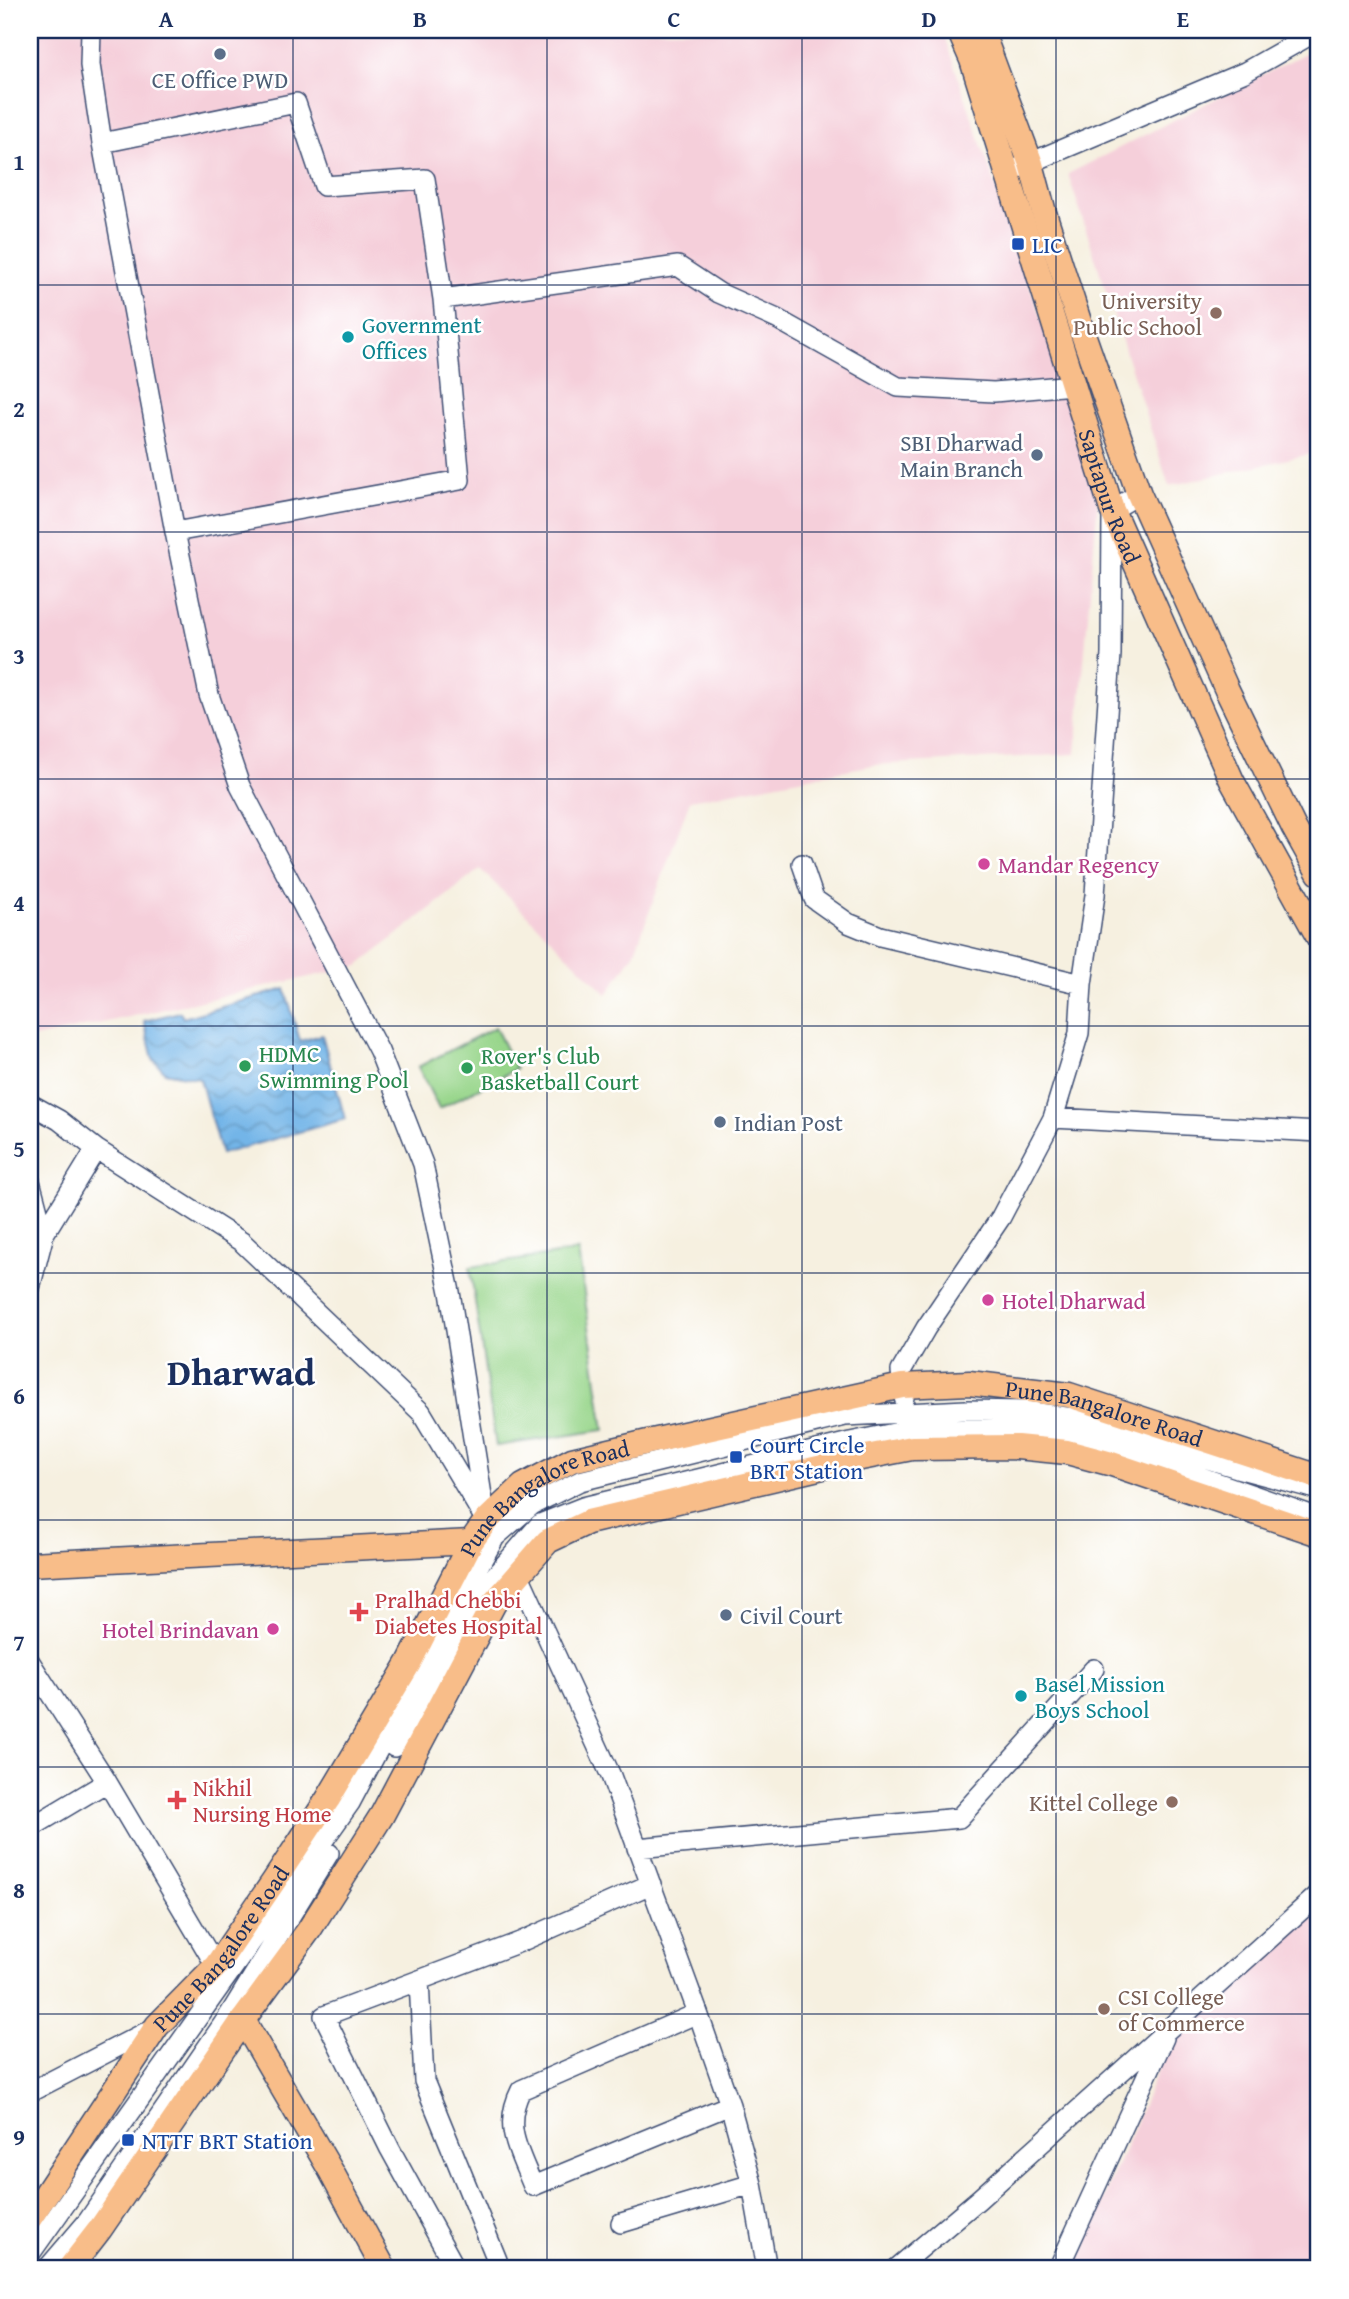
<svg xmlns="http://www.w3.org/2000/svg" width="1349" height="2299" viewBox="0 0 1349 2299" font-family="'Gentium Book Plus',serif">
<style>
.built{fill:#f5cfda}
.grass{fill:#97d58a;stroke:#598274;stroke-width:2}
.water{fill:url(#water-waves);stroke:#4772a3;stroke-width:2}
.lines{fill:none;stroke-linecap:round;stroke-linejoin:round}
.minor-casing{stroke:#3c4c72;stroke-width:22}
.major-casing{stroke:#3c4c72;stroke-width:27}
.minor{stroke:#fff;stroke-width:19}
.major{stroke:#f8bd89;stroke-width:24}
.grid{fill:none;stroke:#1b2f5e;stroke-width:2;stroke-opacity:0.55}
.service-dot{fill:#5c6f8a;stroke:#fff;stroke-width:2.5}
.transit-dot{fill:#1a4fb4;stroke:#fff;stroke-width:2.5}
.education-dot{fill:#8d6e63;stroke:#fff;stroke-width:2.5}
.culture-dot{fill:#0f9aa8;stroke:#fff;stroke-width:2.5}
.hotel-dot{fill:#d1479c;stroke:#fff;stroke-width:2.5}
.leisure-dot{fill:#2e9e5b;stroke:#fff;stroke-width:2.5}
.health-dot{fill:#e0444e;stroke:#fff;stroke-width:2.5}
.labels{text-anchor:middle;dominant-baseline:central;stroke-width:5;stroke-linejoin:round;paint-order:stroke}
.service-label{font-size:23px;fill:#4e5e75;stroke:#fff;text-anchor:start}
.transit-label{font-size:23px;fill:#164399;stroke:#fff;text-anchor:start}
.education-label{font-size:23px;fill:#785e54;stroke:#fff;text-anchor:end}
.culture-label{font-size:23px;fill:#0d838f;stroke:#fff;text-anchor:start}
.street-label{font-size:23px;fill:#1b2f5e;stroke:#fff}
.hotel-label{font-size:23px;fill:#b23c85;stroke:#fff;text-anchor:start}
.leisure-label{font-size:23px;fill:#27864d;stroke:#fff;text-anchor:start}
.health-label{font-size:23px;fill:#be3a42;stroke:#fff;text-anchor:start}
.town-label{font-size:37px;font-weight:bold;fill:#1b2f5e;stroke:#fff}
.neatline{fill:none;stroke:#1b2f5e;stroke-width:2.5}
.grid-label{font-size:23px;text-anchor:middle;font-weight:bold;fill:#1b2f5e}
</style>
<defs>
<pattern id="water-waves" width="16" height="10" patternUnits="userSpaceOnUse" patternTransform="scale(1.75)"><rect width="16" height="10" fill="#73b5e8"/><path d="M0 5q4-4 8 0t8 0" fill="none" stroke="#5e94bf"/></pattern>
</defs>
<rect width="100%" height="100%" fill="#fff"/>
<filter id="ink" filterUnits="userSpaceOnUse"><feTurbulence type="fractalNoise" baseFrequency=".0143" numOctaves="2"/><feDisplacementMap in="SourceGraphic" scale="14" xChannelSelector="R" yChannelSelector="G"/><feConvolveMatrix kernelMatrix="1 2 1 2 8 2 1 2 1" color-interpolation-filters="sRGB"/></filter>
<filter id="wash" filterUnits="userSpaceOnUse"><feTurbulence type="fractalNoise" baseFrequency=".00686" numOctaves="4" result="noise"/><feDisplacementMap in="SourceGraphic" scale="28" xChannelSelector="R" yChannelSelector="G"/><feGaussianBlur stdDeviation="1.57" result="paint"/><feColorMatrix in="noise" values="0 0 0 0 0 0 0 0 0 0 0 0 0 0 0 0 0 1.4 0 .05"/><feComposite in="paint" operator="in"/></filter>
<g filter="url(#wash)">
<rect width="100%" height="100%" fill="#f6f0e0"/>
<!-- built -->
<path class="built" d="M30 30H942L1057 365 1098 500 1076 754 873 765 690 800 634 954 607 994 480 869 358 966 30 1039Z
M1319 46V452L1169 486 1068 174Z
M1319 1905V2269H1074L1174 2031Z"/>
<!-- grass -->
<path class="grass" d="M495 1027 516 1069 439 1109 418 1067Z
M578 1251 604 1430 496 1446 470 1267Z"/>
<!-- water -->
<path class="water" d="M285 989 300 1041 322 1035 345 1119 221 1154 200 1079 165 1072 153 1059 144 1021 180 1012 183 1018Z"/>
</g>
<g filter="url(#ink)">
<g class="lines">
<!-- minor casing -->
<g class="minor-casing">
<path id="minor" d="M91 30 90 65 102 143 175 532 209 695 240 786 379 1051 423 1164 450 1292 486 1521
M102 143 296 103 324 186 425 179 443 299 460 480 175 532
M1018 168 1245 72 1319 30
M443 299 678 266 719 293 777 319 898 387 994 392 1073 385
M802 864 814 899 848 923 880 936 1082 984
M30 1104 59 1120 96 1149 242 1242 421 1412 482 1514
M1053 1118 1319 1132
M30 1181 44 1234 30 1288
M44 1234 96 1149
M904 1398 901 1371 926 1328 1001 1217 1053 1118 1079 1033 1082 984 1095 895 1111 654 1112 510 1139 494
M513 1562 611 1776 698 2013 730 2105 752 2184 767 2269
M30 1662 107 1782 216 1966
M394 1747 444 1662 485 1587 540 1524 583 1507 850 1442 909 1430 1019 1429 1072 1434 1115 1447 1319 1518
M30 1828 107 1782
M637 1848 959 1818 1094 1669
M419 1980 424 2081 497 2260 494 2269
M698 2013 521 2090C502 2127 519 2151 533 2186L730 2105
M30 2092 156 2027
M621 2223 752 2184
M30 2254 350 1803 429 1654 495 1537 532 1505 580 1481 845 1416 966 1410 1025 1411 1072 1418 1237 1468 1319 1490
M47 2269 88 2221 228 2017 329 1853
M456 2269 390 2149 324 2016 520 1942 651 1884
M896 2269 979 2199 1319 1894
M1058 2269 1164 2038"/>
</g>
<!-- major casing -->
<g class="major-casing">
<g id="major">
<path id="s1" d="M959 30 972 60 1112 510 1232 781 1319 938"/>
<path d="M981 30 1031 164 1045 216 1082 331 1139 494 1227 690 1294 828 1319 873"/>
<path d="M30 1564 471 1542"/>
<path d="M243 2020 331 2171 384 2269"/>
<path id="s2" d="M30 2218 157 2026 216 1966 274 1881 328 1799 409 1663 471 1542 486 1521 523 1486 572 1460 648 1442 902 1386 969 1383 1069 1395 1319 1477"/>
<path d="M69 2269 100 2229 243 2020 309 1930 382 1815 494 1603 548 1541 588 1522 861 1458 912 1448 1017 1447 1067 1452 1112 1464 1319 1534"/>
</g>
</g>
<!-- minor -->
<use href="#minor" class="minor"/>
<!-- major -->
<use href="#major" class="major"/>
</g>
</g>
<!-- grid -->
<path class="grid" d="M293 30V2269M547 30V2269M802 30V2269M1056 30V2269M30 285H1319M30 532H1319M30 779H1319M30 1026H1319M30 1273H1319M30 1520H1319M30 1767H1319M30 2014H1319"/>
<!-- markers -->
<g class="service-dot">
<circle cx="220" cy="54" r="7"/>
<circle cx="1037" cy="455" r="7"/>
<circle cx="720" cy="1122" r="7"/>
<circle cx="726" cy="1615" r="7"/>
</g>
<g class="transit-dot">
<rect x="1011" y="237" width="14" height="14" rx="3.5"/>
<rect x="729" y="1450" width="14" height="14" rx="3.5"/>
<rect x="121" y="2133" width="14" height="14" rx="3.5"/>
</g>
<g class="education-dot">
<circle cx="1216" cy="313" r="7"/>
<circle cx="1172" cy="1802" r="7"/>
<circle cx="1104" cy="2009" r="7"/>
</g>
<g class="culture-dot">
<circle cx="348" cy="337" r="7"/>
<circle cx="1021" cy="1696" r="7"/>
</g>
<g class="hotel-dot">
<circle cx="984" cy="864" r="7"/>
<circle cx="988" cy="1300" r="7"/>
<circle cx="273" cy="1629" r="7"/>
</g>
<g class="leisure-dot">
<circle cx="245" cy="1066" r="7"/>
<circle cx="467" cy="1068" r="7"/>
</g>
<g class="health-dot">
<path d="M355.5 1601.5h7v7h7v7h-7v7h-7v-7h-7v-7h7z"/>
<path d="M173.5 1789.5h7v7h7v7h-7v7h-7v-7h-7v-7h7z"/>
</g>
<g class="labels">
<!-- service labels -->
<g class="service-label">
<text x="220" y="79" text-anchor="middle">CE Office PWD</text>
<text x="1023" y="442" text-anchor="end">SBI Dharwad<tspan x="1023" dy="26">Main Branch</tspan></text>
<text x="734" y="1122">Indian Post</text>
<text x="740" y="1615">Civil Court</text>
</g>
<!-- transit labels -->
<g class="transit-label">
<text x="1032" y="244">LIC</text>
<text x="750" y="1444">Court Circle<tspan x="750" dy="26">BRT Station</tspan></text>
<text x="142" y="2140">NTTF BRT Station</text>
</g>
<!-- education labels -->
<g class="education-label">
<text x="1202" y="300">University<tspan x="1202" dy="26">Public School</tspan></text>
<text x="1158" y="1802">Kittel College</text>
<text x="1118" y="1996" text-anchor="start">CSI College<tspan x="1118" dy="26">of Commerce</tspan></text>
</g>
<!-- culture labels -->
<g class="culture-label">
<text x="362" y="324">Government<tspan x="362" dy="26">Offices</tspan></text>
<text x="1035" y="1683">Basel Mission<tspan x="1035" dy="26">Boys School</tspan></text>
</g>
<!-- street labels -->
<g class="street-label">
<text stroke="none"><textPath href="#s1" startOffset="490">Saptapur Road</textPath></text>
<text stroke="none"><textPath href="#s2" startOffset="1486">Pune Bangalore Road</textPath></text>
<text stroke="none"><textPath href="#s2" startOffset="898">Pune Bangalore Road</textPath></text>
<text stroke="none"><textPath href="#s2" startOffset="331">Pune Bangalore Road</textPath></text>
</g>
<!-- hotel labels -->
<g class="hotel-label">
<text x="998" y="864">Mandar Regency</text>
<text x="1002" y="1300">Hotel Dharwad</text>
<text x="259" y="1629" text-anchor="end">Hotel Brindavan</text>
</g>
<!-- leisure labels -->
<g class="leisure-label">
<text x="259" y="1053">HDMC<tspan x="259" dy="26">Swimming Pool</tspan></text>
<text x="481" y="1055">Rover's Club<tspan x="481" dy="26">Basketball Court</tspan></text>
</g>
<!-- health labels -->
<g class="health-label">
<text x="375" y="1599">Pralhad Chebbi<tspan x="375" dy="26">Diabetes Hospital</tspan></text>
<text x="193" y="1787">Nikhil<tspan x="193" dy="26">Nursing Home</tspan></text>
</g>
<!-- town labels -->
<g class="town-label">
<text x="241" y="1371">Dharwad</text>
</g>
</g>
<!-- margin -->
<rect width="1349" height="2299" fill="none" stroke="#fff" stroke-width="77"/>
<rect x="38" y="38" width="1272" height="2222" class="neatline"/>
<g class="grid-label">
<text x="166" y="27">A</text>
<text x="420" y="27">B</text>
<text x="674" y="27">C</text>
<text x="929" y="27">D</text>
<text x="1183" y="27">E</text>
<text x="19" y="170">1</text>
<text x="19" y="417">2</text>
<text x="19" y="664">3</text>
<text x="19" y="911">4</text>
<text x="19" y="1157">5</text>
<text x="19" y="1404">6</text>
<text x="19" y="1651">7</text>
<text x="19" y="1898">8</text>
<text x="19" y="2145">9</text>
</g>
</svg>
